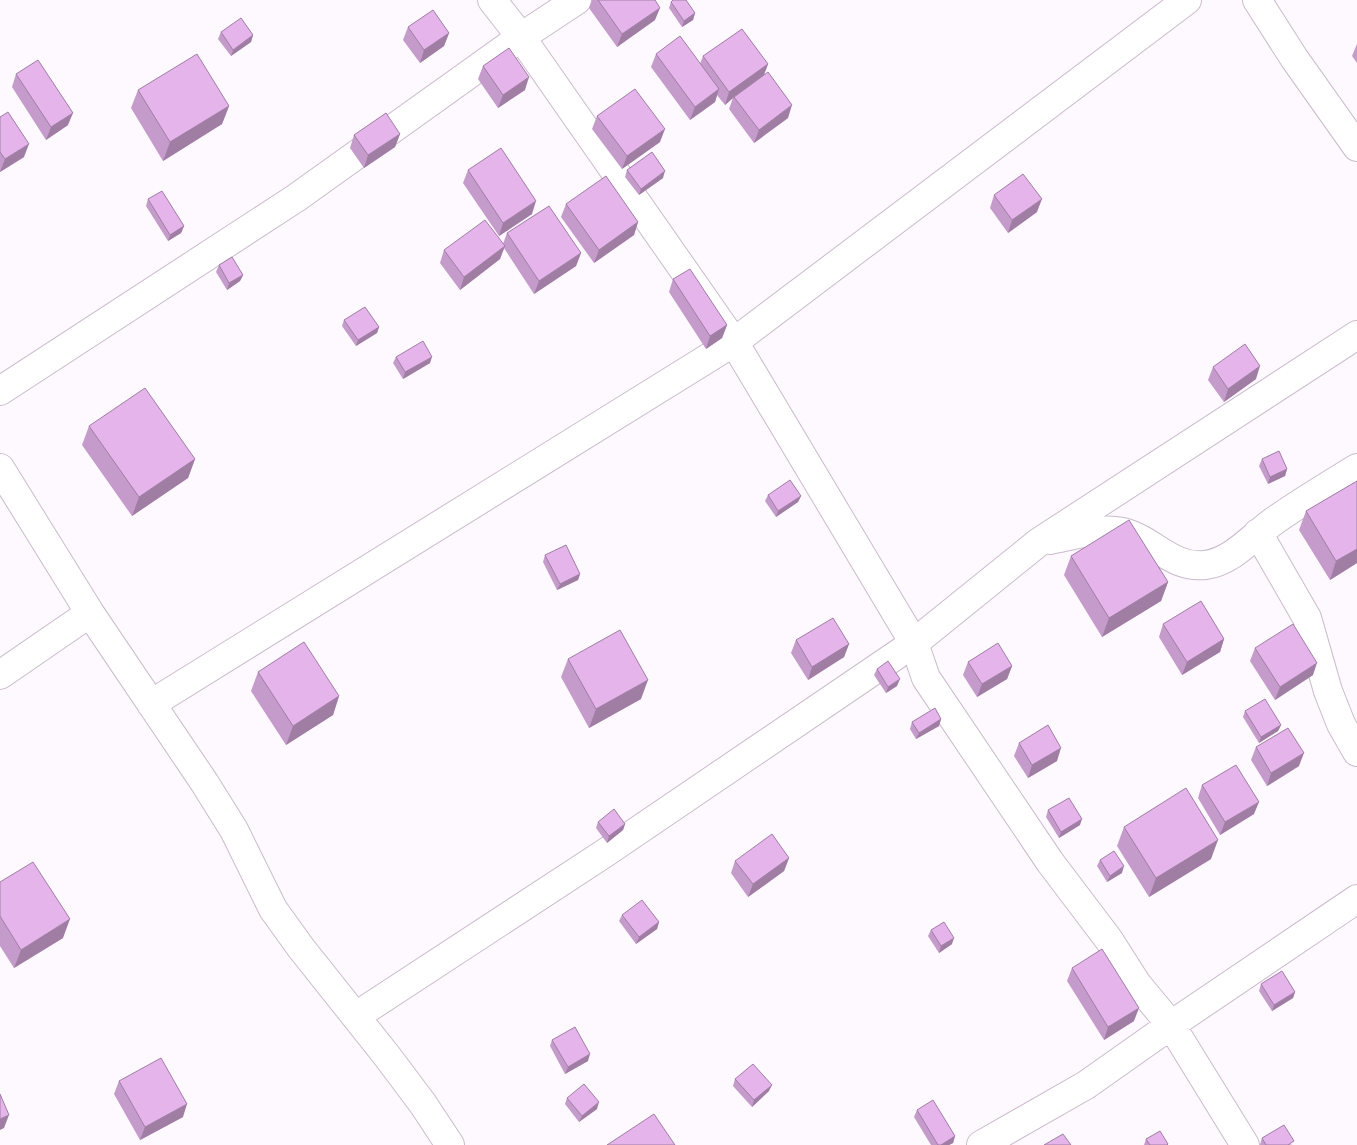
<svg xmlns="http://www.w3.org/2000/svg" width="1357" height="1145" viewBox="0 0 1357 1145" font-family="Quicksand,sans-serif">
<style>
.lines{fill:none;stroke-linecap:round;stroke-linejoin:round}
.minor-casing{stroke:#cabbcc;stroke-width:30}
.minor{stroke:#fff;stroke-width:28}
.wall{fill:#c49bca}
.shaded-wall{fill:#a07ea4}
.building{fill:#e4b4eb;stroke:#a07ea4}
</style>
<rect width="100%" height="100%" fill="#fef8ff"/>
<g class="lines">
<!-- minor casing -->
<g class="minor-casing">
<path id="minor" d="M492 0 521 37 734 342 914 643 926 678 1050 862 1109 940 1137 984 1171 1025 1245 1145
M1257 0 1294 58 1357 147
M0 391 296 198 521 37 577 0
M0 468 90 613 204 782 234 830 273 909 301 948 387 1056 423 1104 450 1145
M1258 533 1307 618 1328 691 1341 724 1357 752
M1050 540C1072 536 1099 527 1122 532 1151 538 1172 569 1205 565 1232 562 1253 536 1274 521 1301 502 1329 485 1357 468
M0 675 90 613
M151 704 734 342 1187 0
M356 1016 605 853 914 643 1039 542 1357 335
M981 1145 1086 1085 1171 1025 1357 899"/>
</g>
<!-- minor -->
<use href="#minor" class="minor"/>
</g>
<!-- wall -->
<path class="wall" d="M592 0H655V20L617 47 589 8Z
M671 2 695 13 693 20 682 27 669 8Z
M408 27 449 33 444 46 420 63 403 40Z
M221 32 253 35 251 42 231 56 218 39Z
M1357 44V63L1352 56Z
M656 54 700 64 703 56 768 64 764 75 788 118 754 143 729 109 733 98 725 105 717 95 715 102 690 120 651 67Z
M483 66 525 90 498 108 478 79Z
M16 74 68 125 46 140 12 87Z
M138 90 229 106 222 124 163 161 131 108Z
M597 116 660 142 622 169 592 129Z
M0 117 24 157 0 172Z
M400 134 395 147 364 168 350 148 354 135Z
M468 170 532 214 499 236 463 183Z
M627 170 663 178 639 195 625 177Z
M994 195 1037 212 1008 233 990 208Z
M148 199 184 226 181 233 168 241 146 206Z
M566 204 638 222 634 235 594 263 561 217Z
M507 233 581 253 576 266 534 294 504 248 500 259 460 290 440 263 444 250 503 244Z
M219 265 243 275 240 281 227 290 216 272Z
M673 279 727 325 722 338 706 349 669 292Z
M344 320 379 327 377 333 356 346 342 326Z
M396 357 430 363 403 379 393 363Z
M1213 367 1256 379 1224 402 1208 380Z
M89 426 195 459 188 478 132 516 82 445Z
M1262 459 1287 469 1285 476 1268 484 1259 466Z
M1357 481V563L1330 580 1299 530 1306 511Z
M768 495 801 496 798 502 776 517 765 501Z
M545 555 580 574 578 580 557 590 543 562Z
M1071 556 1168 582 1161 601 1102 637 1064 575Z
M1163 624 1224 639 1220 652 1182 675 1159 637Z
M796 640 849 644 844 657 808 680 791 653Z
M1255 648 1313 675 1275 700 1250 661Z
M568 659 641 699 589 728 561 677Z
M968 662 1012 666 1007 679 977 697 963 675Z
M877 669 897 686 886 693 874 675Z
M258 672 339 696 333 715 286 745 251 691Z
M1245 711 1281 725 1278 731 1259 743 1243 717Z
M941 719 939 726 916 739 910 729 912 722Z
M1019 743 1057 761 1028 778 1014 756Z
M1256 747 1299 766 1267 786 1251 760Z
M1202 785 1254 814 1220 835 1198 798Z
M1048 810 1080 825 1059 838 1046 817Z
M598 822 625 824 623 830 607 843 596 828Z
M1124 827 1211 859 1149 897 1117 846Z
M789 858 784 871 748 897 731 873 735 861Z
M1100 860 1122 873 1107 882 1097 866Z
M0 882 63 938 14 968 0 946Z
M622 915 659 922 657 929 636 944 619 921Z
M931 930 952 944 939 953 928 936Z
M1072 968 1134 1021 1104 1040 1067 981Z
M1261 984 1295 992 1293 998 1272 1011 1259 991Z
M552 1040 588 1061 565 1074 550 1046Z
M735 1079 769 1091 752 1107 733 1086Z
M119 1081 183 1117 140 1140 114 1094Z
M567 1098 597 1109 579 1122 565 1104Z
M917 1110 955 1136 953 1143 949 1145H931L914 1117Z
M1262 1138 1293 1145H1260Z
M1146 1139 1168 1144V1145H1144Z"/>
<!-- shaded-wall -->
<path class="shaded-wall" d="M660 8 655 20 617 47 622 34Z
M695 13 693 20 682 27 684 21Z
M449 33 444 46 420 63 424 50Z
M253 35 251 42 231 56 233 50Z
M768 64 763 77 734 97 733 98 725 105 729 92Z
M529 77 525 90 498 108 503 95Z
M719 89 715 102 690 120 695 107Z
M792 105 788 118 754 143 759 130Z
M229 106 222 124 163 161 170 142Z
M73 113 68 125 46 140 51 127Z
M665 129 660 142 622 169 627 156Z
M400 134 395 147 364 168 368 155Z
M29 144 24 157 0 172 5 159Z
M665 171 663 178 639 195 641 189Z
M1042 199 1037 212 1008 233 1012 220Z
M536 201 532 214 499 236 503 223Z
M638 222 634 235 594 263 599 250Z
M184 226 181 233 168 241 170 235Z
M505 246 500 259 460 290 464 277Z
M581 253 576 266 534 294 539 281Z
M243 275 240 281 227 290 229 283Z
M727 325 722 338 706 349 710 336Z
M379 327 377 333 356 346 358 340Z
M432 357 430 363 403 379 405 372Z
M1260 366 1256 379 1224 402 1228 389Z
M195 459 188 478 132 516 139 497Z
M1287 469 1285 476 1268 484 1270 477Z
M801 496 798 502 776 517 778 511Z
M1357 549V563L1330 580 1336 561Z
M580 574 578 580 557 590 560 584Z
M1168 582 1161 601 1102 637 1109 618Z
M1224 639 1220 652 1182 675 1187 662Z
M849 644 844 657 808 680 812 667Z
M1317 663 1313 675 1275 700 1280 687Z
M1012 666 1007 679 977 697 982 684Z
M900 679 897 686 886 693 888 687Z
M648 680 641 699 589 728 596 709Z
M339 696 333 715 286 745 293 726Z
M941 719 939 726 916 739 919 733Z
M1281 725 1278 731 1259 743 1261 737Z
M1061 748 1057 761 1028 778 1032 765Z
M1304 753 1299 766 1267 786 1271 773Z
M1259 802 1254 814 1220 835 1225 822Z
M1082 819 1080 825 1059 838 1061 832Z
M625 824 623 830 607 843 609 836Z
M1218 840 1211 859 1149 897 1156 878Z
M789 858 784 871 748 897 753 884Z
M1124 866 1122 873 1107 882 1110 876Z
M70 919 63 938 14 968 21 950Z
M659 922 657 929 636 944 639 937Z
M954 938 952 944 939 953 941 946Z
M1295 992 1293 998 1272 1011 1274 1005Z
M1139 1008 1134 1021 1104 1040 1108 1027Z
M590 1054 588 1061 565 1074 568 1067Z
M772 1085 769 1091 752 1107 754 1100Z
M599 1102 597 1109 579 1122 582 1116Z
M187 1104 183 1117 140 1140 145 1127Z
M9 1115 4 1128 0 1130V1119Z
M955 1136 953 1143 949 1145H941Z"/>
<!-- building -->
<path class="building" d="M598 0H655L660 8 622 34Z
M673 0H686L695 13 684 21 671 2Z
M433 10 449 33 424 50 408 27Z
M241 18 253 35 233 50 221 32Z
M742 29 768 64 729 92 703 56Z
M680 36 719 89 695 107 656 54Z
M509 48 529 77 503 95 483 66Z
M197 54 229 106 170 142 138 90Z
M38 60 73 113 51 127 16 74Z
M768 72 792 105 759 130 734 97Z
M635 89 665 129 627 156 597 116Z
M8 112 29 144 5 159 0 152V117Z
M386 113 400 134 368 155 354 135Z
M501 148 536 201 503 223 468 170Z
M652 152 665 171 641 189 627 170Z
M1023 174 1042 199 1012 220 994 195Z
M606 176 638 222 599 250 566 204Z
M162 191 184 226 170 235 148 199Z
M549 206 581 253 539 281 507 233Z
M485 220 505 246 464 277 444 250Z
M232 257 243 275 229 283 219 265Z
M690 269 727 325 710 336 673 279Z
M365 307 379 327 358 340 344 320Z
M423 341 432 357 405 372 396 357Z
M1245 344 1260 366 1228 389 1213 367Z
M145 388 195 459 139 497 89 426Z
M1279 451 1287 469 1270 477 1262 459Z
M790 480 801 496 778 511 768 495Z
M1357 481V549L1336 561 1306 511Z
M1129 520 1168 582 1109 618 1071 556Z
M566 545 580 574 560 584 545 555Z
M1201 601 1224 639 1187 662 1163 624Z
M833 618 849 644 812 667 796 640Z
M1293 624 1317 663 1280 687 1255 648Z
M620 630 648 680 596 709 568 659Z
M304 642 339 696 293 726 258 672Z
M998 643 1012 666 982 684 968 662Z
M888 661 900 679 888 687 877 669Z
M1265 699 1281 725 1261 737 1245 711Z
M935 708 941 719 919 733 912 722Z
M1048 725 1061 748 1032 765 1019 743Z
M1288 728 1304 753 1271 773 1256 747Z
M1236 765 1259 802 1225 822 1202 785Z
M1186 788 1218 840 1156 878 1124 827Z
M1069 798 1082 819 1061 832 1048 810Z
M614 809 625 824 609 836 598 822Z
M772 834 789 858 753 884 735 861Z
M1114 851 1124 866 1110 876 1100 860Z
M33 862 70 919 21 950 0 916V882Z
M642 900 659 922 639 937 622 915Z
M944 922 954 938 941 946 931 930Z
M1102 949 1139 1008 1108 1027 1072 968Z
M1282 971 1295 992 1274 1005 1261 984Z
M575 1027 590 1054 568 1067 552 1040Z
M161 1058 187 1104 145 1127 119 1081Z
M753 1064 772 1085 754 1100 735 1079Z
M584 1084 599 1102 582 1116 567 1098Z
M0 1094 9 1115 0 1119Z
M933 1100 955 1136 941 1145H938L917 1110Z
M654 1114 675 1145H607Z
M1284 1125 1294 1141 1288 1145H1266L1262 1138Z
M1160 1131 1168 1144 1167 1145H1150L1146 1139Z
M1063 1134 1071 1145H1044Z"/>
</svg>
